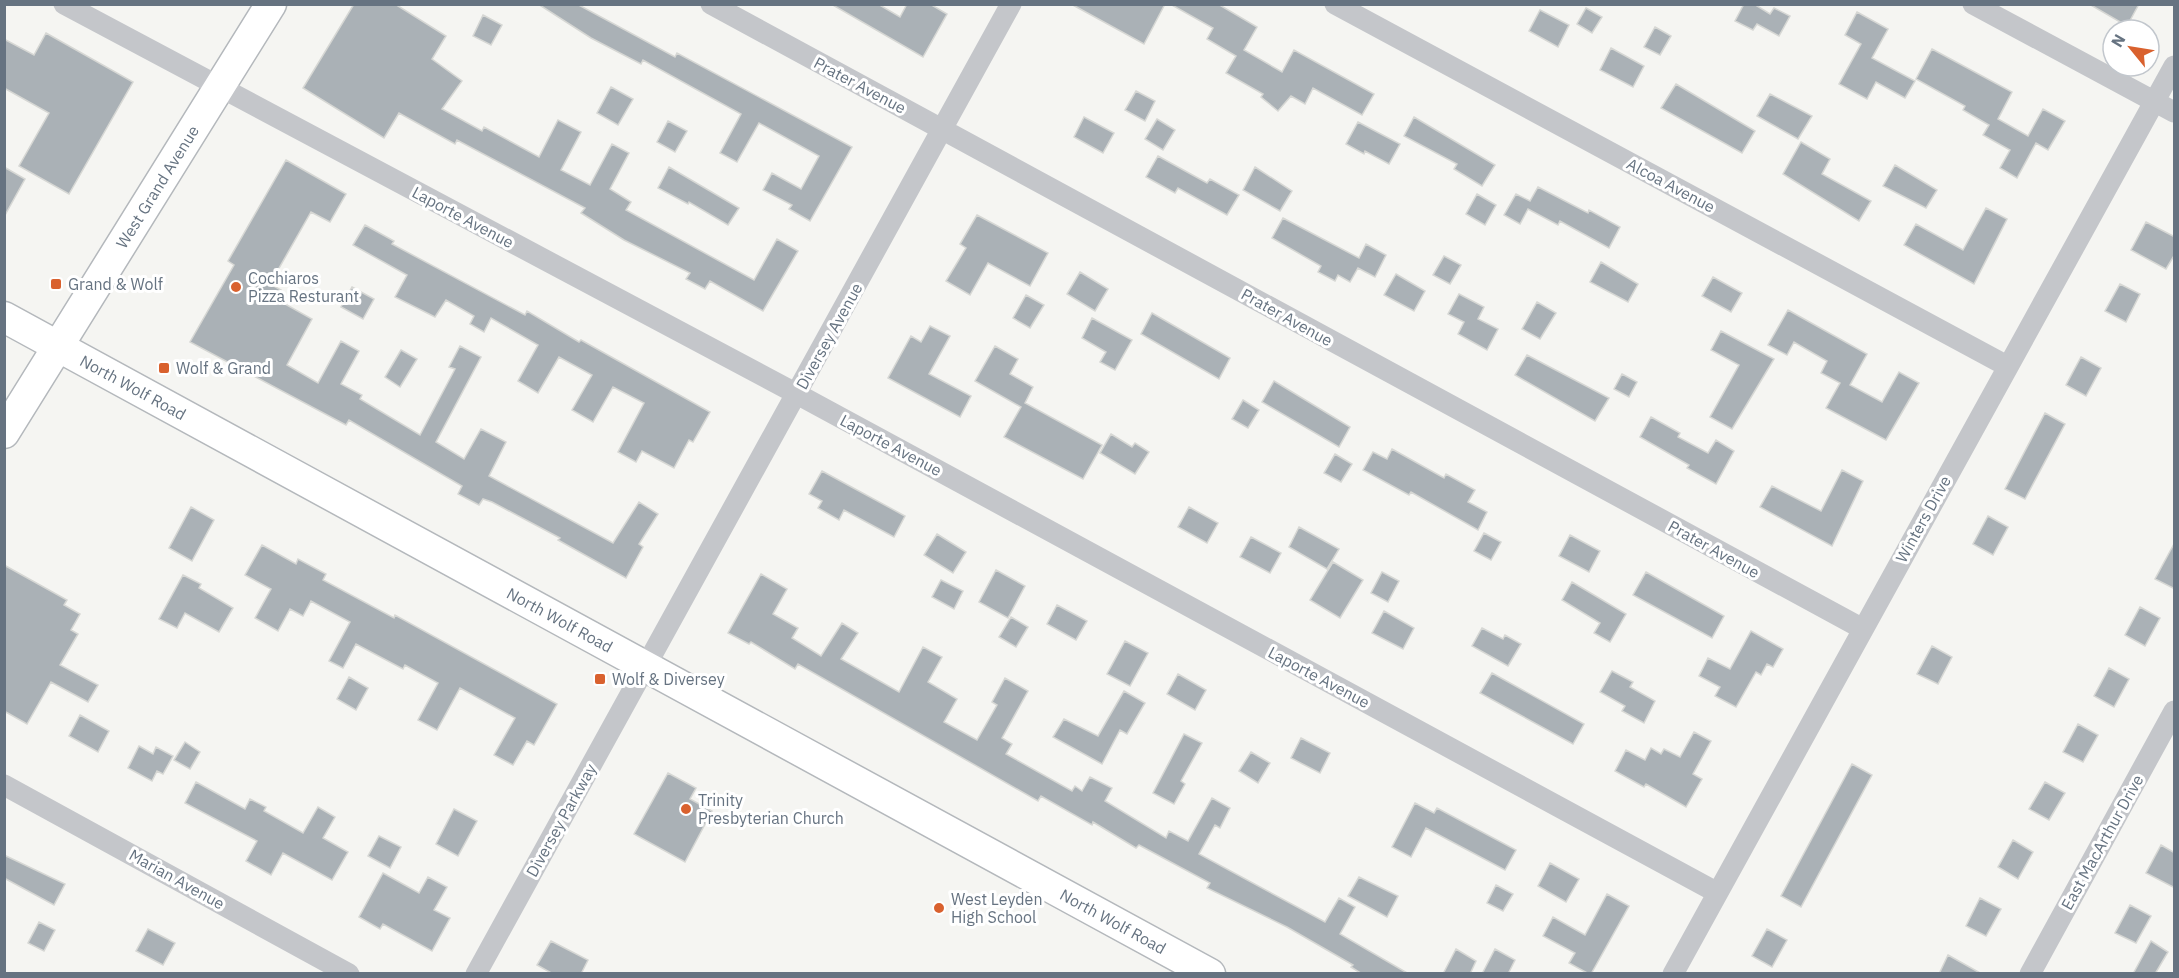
<svg xmlns="http://www.w3.org/2000/svg" width="2179" height="978" viewBox="0 0 2179 978" font-family="'IBM Plex Sans',sans-serif">
<style>
.building{fill:#aab1b6;stroke:#d6d7d4;stroke-width:1.5}
.lines{fill:none;stroke-linecap:round;stroke-linejoin:round}
.secondary-casing{stroke:#b4b8bc;stroke-width:33}
.street{stroke:#c4c6ca;stroke-width:21}
.secondary{stroke:#fff;stroke-width:30}
.poi-dot{fill:#d9612e;stroke:#fff;stroke-width:2}
.labels{text-anchor:middle;dominant-baseline:central;stroke-width:6;stroke-linejoin:round;paint-order:stroke}
.street-label{font-size:16px;fill:#667381;stroke:#fff}
.poi-label{font-size:16px;fill:#667381;stroke:#fff;text-anchor:start}
</style>
<rect width="100%" height="100%" fill="#f5f5f2"/>
<!-- building -->
<path class="building" d="M354 4H395L446 36 432 59 462 81 442 109 482 131 484 127 539 157 558 120 581 132 561 170 590 185 612 144 629 153 610 189 631 202 626 210 754 280 777 239 798 251 763 311 710 281 705 289 686 279 690 273 624 240 581 213 585 208 457 140 455 144 399 113 384 138 303 88Z
M538 4H577L675 57 677 53 852 147 810 221 789 209 792 205 763 190 772 173 801 189 819 156 759 123 737 162 720 153 741 114 643 60 641 64 591 38Z
M831 4H878L900 17 907 4H930L947 14 923 57Z
M1071 4H1165L1144 44Z
M1170 4H1218L1257 27 1244 50 1282 72 1294 50 1374 94 1362 115 1313 88 1305 104 1291 96 1278 111 1261 97 1263 94 1226 73 1236 56 1207 39 1213 28Z
M1744 4H1754L1770 14 1774 8 1790 16 1779 36 1757 24 1753 30 1735 21Z
M2089 4H2139L2127 26Z
M1586 8 1602 17 1592 33 1577 24Z
M1540 10 1569 25 1558 47 1529 31Z
M1857 12 1888 29 1872 58 1915 81 1905 98 1876 82 1867 99 1839 84 1861 44 1845 35Z
M483 15 502 25 491 45 473 36Z
M1655 27 1671 36 1660 55 1644 47Z
M46 33 133 82 69 194 19 166 49 113 4 88V39L34 55Z
M1611 48 1644 66 1633 87 1600 70Z
M1932 49 2012 92 1998 119 2028 136 2043 109 2065 121 2048 150 2036 143 2017 178 2000 168 2010 150 1983 135 1989 125 1963 110 1965 106 1916 79Z
M1676 84 1755 131 1742 153 1661 108Z
M611 87 633 99 618 125 597 113Z
M1136 91 1155 101 1145 121 1125 110Z
M1770 94 1812 116 1798 139 1757 116Z
M1084 117 1114 133 1103 153 1074 137Z
M1414 117 1495 165 1482 186 1454 169 1457 164 1404 136Z
M1157 119 1175 130 1163 150 1145 139Z
M668 121 687 131 675 152 657 142Z
M1358 122 1400 144 1389 164 1365 151 1364 154 1346 144Z
M1801 142 1830 159 1822 174 1871 201 1859 221 1783 174Z
M1158 156 1207 183 1210 179 1239 195 1227 215 1178 188 1175 193 1146 177Z
M286 160 346 194 330 222 311 212 270 284 281 290 276 299 312 319 287 365 318 383 341 341 359 351 341 384 362 395 360 399 420 435 455 369 449 367 460 346 481 357 436 442 464 459 481 429 506 442 489 476 613 543 639 502 658 514 639 544 643 547 626 578 558 540 560 538 492 502 483 499 479 505 458 494 462 486 349 420 346 425 190 342 234 265 228 261Z
M1895 165 1937 190 1926 208 1883 186Z
M4 167 25 179 4 217Z
M669 167 739 208 728 225 689 202 688 204 658 188Z
M1255 167 1292 191 1280 211 1243 190Z
M1538 187 1588 213 1589 210 1620 227 1609 248 1560 221 1558 225 1528 209 1520 224 1504 215 1516 194 1530 201Z
M1477 194 1496 205 1485 225 1466 214Z
M1986 208 2007 219 1974 284 1904 245 1916 224 1963 250Z
M977 215 1048 253 1030 286 988 263 970 295 946 281 966 248 960 244Z
M1283 218 1359 258 1366 244 1386 255 1375 277 1358 268 1350 282 1338 275 1335 281 1318 272 1321 266 1272 238Z
M2146 222 2175 237V254L2166 269 2131 250Z
M365 225 394 241 392 244 525 315 527 311 579 342 581 340 710 412 693 442 689 440 674 468 642 451 636 462 618 452 644 403 613 387 593 422 572 410 592 375 559 357 538 393 518 381 538 345 491 318 484 332 470 324 474 316 446 300 435 317 395 297 407 275 353 245Z
M1444 256 1461 265 1450 284 1433 275Z
M1601 262 1638 284 1628 302 1590 282Z
M1080 272 1108 289 1095 311 1067 294Z
M1396 274 1425 291 1414 311 1384 295Z
M1713 277 1742 293 1731 312 1702 296Z
M2120 284 2140 294 2126 322 2105 311Z
M352 287 374 299 363 319 341 307Z
M1459 294 1484 307 1478 319 1498 329 1487 350 1458 334 1464 322 1448 314Z
M1026 295 1044 305 1030 328 1013 318Z
M1537 302 1556 313 1540 339 1522 329Z
M1788 310 1867 354 1850 385 1882 402 1899 372 1919 383 1886 440 1826 408 1840 383 1821 373 1827 361 1794 342 1787 355 1768 345Z
M1152 313 1230 358 1219 379 1141 334Z
M1092 318 1132 340 1115 370 1100 362 1106 352 1082 338Z
M930 326 950 336 929 374 971 396 960 417 888 378 911 336 921 342Z
M1721 331 1774 359 1732 429 1710 417 1739 365 1711 350Z
M995 346 1018 359 1010 374 1033 387 1025 403 1102 445 1083 479 1004 437 1021 407 975 381Z
M401 350 417 359 400 387 385 377Z
M1527 355 1609 398 1595 421 1515 375Z
M2081 357 2101 368 2086 396 2066 385Z
M1622 374 1637 382 1629 397 1614 389Z
M1274 381 1350 427 1339 447 1262 402Z
M1243 400 1259 410 1248 428 1232 419Z
M2045 413 2065 424 2025 499 2005 489Z
M1651 417 1680 433 1678 437 1708 453 1716 440 1734 451 1716 484 1687 468 1689 465 1640 437Z
M1111 434 1132 447 1135 443 1149 452 1135 474 1100 453Z
M1392 449 1444 478 1446 474 1475 490 1468 502 1487 512 1478 530 1411 492 1409 495 1363 470 1373 452 1387 459Z
M1335 454 1352 464 1341 482 1324 473Z
M1842 470 1863 481 1832 546 1760 507 1772 486 1821 511Z
M822 471 905 516 894 537 844 510 839 520 818 508 822 501 809 494Z
M191 507 214 520 192 561 169 548Z
M1189 507 1218 523 1207 543 1178 527Z
M1988 516 2008 527 1993 555 1973 544Z
M1299 527 1339 549 1327 569 1289 547Z
M1484 533 1501 542 1491 560 1474 551Z
M937 534 966 552 953 573 924 555Z
M1570 535 1600 551 1589 572 1559 556Z
M1251 537 1281 553 1270 573 1240 557Z
M2175 542V589L2155 579Z
M262 545 296 564 298 559 326 574 323 580 394 618 395 615 557 704 534 745 527 741 513 765 494 755 515 718 460 688 437 730 418 720 438 683 405 665 403 669 356 644 343 668 329 661 350 622 311 601 303 616 290 609 278 631 255 618 271 589 245 575Z
M1333 562 1363 580 1340 618 1310 600Z
M4 565 67 600 64 605 80 614 71 630 78 634 60 665 98 685 88 702 51 682 27 724 4 711Z
M996 570 1025 586 1008 618 979 602Z
M1382 572 1399 581 1388 602 1371 593Z
M1646 572 1724 616 1712 638 1633 595Z
M761 574 787 589 773 614 798 628 792 638 821 656 842 623 858 633 841 659 899 692 923 647 942 657 928 682 957 699 944 722 977 740 997 705 992 702 1005 678 1028 691 1002 738 1012 744 1006 754 1072 791 1075 786 1082 791 1090 777 1112 788 1105 801 1166 838 1169 831 1188 841 1212 798 1230 808 1220 828 1215 825 1199 854 1325 922 1339 898 1355 907 1340 934 1409 974H1362L1351 967 1353 965 1287 927 1207 888 1210 883 1139 845 1136 848 1093 822 1092 825 1041 796 1038 801 798 664 795 669 751 642 749 644 728 633Z
M183 575 201 584 199 588 233 608 219 632 185 613 177 628 159 619Z
M941 580 963 591 954 609 932 597Z
M1572 582 1626 614 1610 642 1594 633 1600 623 1562 600Z
M1057 605 1087 621 1076 640 1047 624Z
M2140 607 2160 618 2145 646 2125 635Z
M1384 611 1414 628 1403 649 1372 633Z
M1011 617 1028 627 1016 647 999 637Z
M1482 628 1503 639 1505 635 1521 644 1508 666 1472 646Z
M1751 631 1783 649 1773 667 1767 664 1761 675 1756 672 1736 707 1715 696 1720 687 1699 676 1708 658 1730 669Z
M1125 641 1148 653 1130 686 1107 674Z
M1932 646 1952 657 1938 684 1917 674Z
M2109 668 2129 679 2114 707 2094 696Z
M1612 671 1633 682 1630 687 1655 701 1644 723 1622 711 1625 706 1600 692Z
M1492 673 1584 724 1573 744 1480 693Z
M1178 674 1206 690 1195 710 1167 694Z
M349 677 368 688 356 710 337 699Z
M1124 691 1145 703 1127 734 1120 730 1102 764 1053 737 1064 719 1098 736Z
M80 715 109 731 98 752 69 736Z
M2078 724 2098 735 2083 762 2063 752Z
M1694 732 1711 741 1693 774 1702 779 1686 807 1646 784 1644 787 1615 771 1626 750 1645 760 1651 748 1661 754 1664 749 1680 757Z
M1184 734 1202 743 1181 781 1185 784 1174 804 1153 793Z
M1301 738 1330 753 1320 773 1291 758Z
M185 742 200 752 190 769 174 760Z
M139 746 153 754 156 747 173 756 163 774 157 771 152 781 128 768Z
M1251 752 1270 763 1258 783 1239 771Z
M1852 764 1872 775 1801 907 1781 896Z
M668 773 696 788 690 799 712 811 685 862 634 834Z
M196 782 245 809 250 799 266 807 264 811 303 833 318 807 335 817 323 838 348 852 332 880 283 853 271 875 246 861 257 841 185 803Z
M2045 782 2065 793 2049 820 2029 809Z
M1415 803 1434 813 1437 808 1516 850 1505 870 1426 828 1411 857 1392 847Z
M454 809 477 821 458 856 436 844Z
M379 836 401 847 390 868 368 856Z
M2013 840 2033 852 2018 879 1998 867Z
M2161 845 2175 853V888L2146 873Z
M4 855 65 884 54 905 4 878Z
M1550 863 1579 879 1566 902 1538 886Z
M383 873 419 893 428 877 447 887 434 910 450 918 432 951 383 924 380 929 359 917Z
M1359 877 1398 896 1387 917 1348 896Z
M1496 885 1513 894 1503 911 1487 903Z
M1607 894 1629 906 1591 974H1589L1569 963 1575 953 1543 936 1553 917 1585 935Z
M1980 898 2001 909 1986 936 1966 926Z
M2130 905 2151 916 2136 943 2115 933Z
M39 922 55 930 44 951 28 943Z
M148 929 175 943 163 965 136 951Z
M1767 929 1787 940 1772 967 1752 956Z
M551 941 588 960 581 974H553L537 965Z
M2151 941 2168 952 2155 974H2133Z
M1456 949 1476 961 1470 974H1443Z
M1495 949 1515 960 1508 974H1482Z
M1948 955 1982 974H1939Z"/>
<g class="lines">
<!-- secondary casing -->
<g class="secondary-casing">
<g id="secondary">
<path id="s1" d="M4 317 1210 974"/>
<path id="s2" d="M4 433 271 4"/>
</g>
</g>
<!-- street -->
<path class="street" d="M64 4 797 394 1716 892
M711 4 1863 629
M1335 4 2007 366
M1973 4 2174 112
M4 785 349 974
M476 974 1011 4
M1673 974 2174 66
M2030 974 2174 711"/>
<!-- secondary -->
<use href="#secondary" class="secondary"/>
</g>
<!-- markers -->
<g class="poi-dot">
<rect x="50" y="278" width="12" height="12" rx="3"/>
<circle cx="236" cy="287" r="6"/>
<rect x="158" y="362" width="12" height="12" rx="3"/>
<rect x="594" y="673" width="12" height="12" rx="3"/>
<circle cx="686" cy="809" r="6"/>
<circle cx="939" cy="908" r="6"/>
</g>
<g class="labels">
<!-- street labels -->
<g class="street-label">
<text transform="translate(860 85) rotate(28)">Prater Avenue</text>
<text transform="translate(1671 185) rotate(28)">Alcoa Avenue</text>
<text stroke="none"><textPath href="#s2" startOffset="290">West Grand Avenue</textPath></text>
<text transform="translate(463 217) rotate(28)">Laporte Avenue</text>
<text transform="translate(1287 317) rotate(29)">Prater Avenue</text>
<text transform="translate(829 336) rotate(-61)">Diversey Avenue</text>
<text stroke="none"><textPath href="#s1" startOffset="147">North Wolf Road</textPath></text>
<text transform="translate(891 445) rotate(28)">Laporte Avenue</text>
<text transform="translate(1923 519) rotate(-61)">Winters Drive</text>
<text transform="translate(1714 549) rotate(29)">Prater Avenue</text>
<text stroke="none"><textPath href="#s1" startOffset="633">North Wolf Road</textPath></text>
<text transform="translate(1319 677) rotate(28)">Laporte Avenue</text>
<text transform="translate(561 820) rotate(-61)">Diversey Parkway</text>
<text transform="translate(2102 842) rotate(-61)">East MacArthur Drive</text>
<text transform="translate(177 879) rotate(29)">Marian Avenue</text>
<text stroke="none"><textPath href="#s1" startOffset="1263">North Wolf Road</textPath></text>
</g>
<!-- poi labels -->
<g class="poi-label">
<text x="248" y="278">Cochiaros<tspan x="248" dy="18">Pizza Resturant</tspan></text>
<text x="68" y="284">Grand &amp; Wolf</text>
<text x="176" y="368">Wolf &amp; Grand</text>
<text x="612" y="679">Wolf &amp; Diversey</text>
<text x="698" y="800">Trinity<tspan x="698" dy="18">Presbyterian Church</tspan></text>
<text x="951" y="899">West Leyden<tspan x="951" dy="18">High School</tspan></text>
</g>
</g>
<!-- border -->
<rect width="2179" height="978" fill="none" stroke="#667381" stroke-width="12"/>
<!-- north arrow -->
<g transform="translate(2131 48) rotate(300)"><circle r="28" fill="#ffffff" stroke="#c2c7cd" stroke-width="1.5"/>
<path d="M0-4.5L10 22L0 15L-10 22Z" fill="#d9612e"/>
<text y="-9" font-size="16" font-weight="bold" text-anchor="middle" fill="#667381">N</text>
</g>
</svg>
